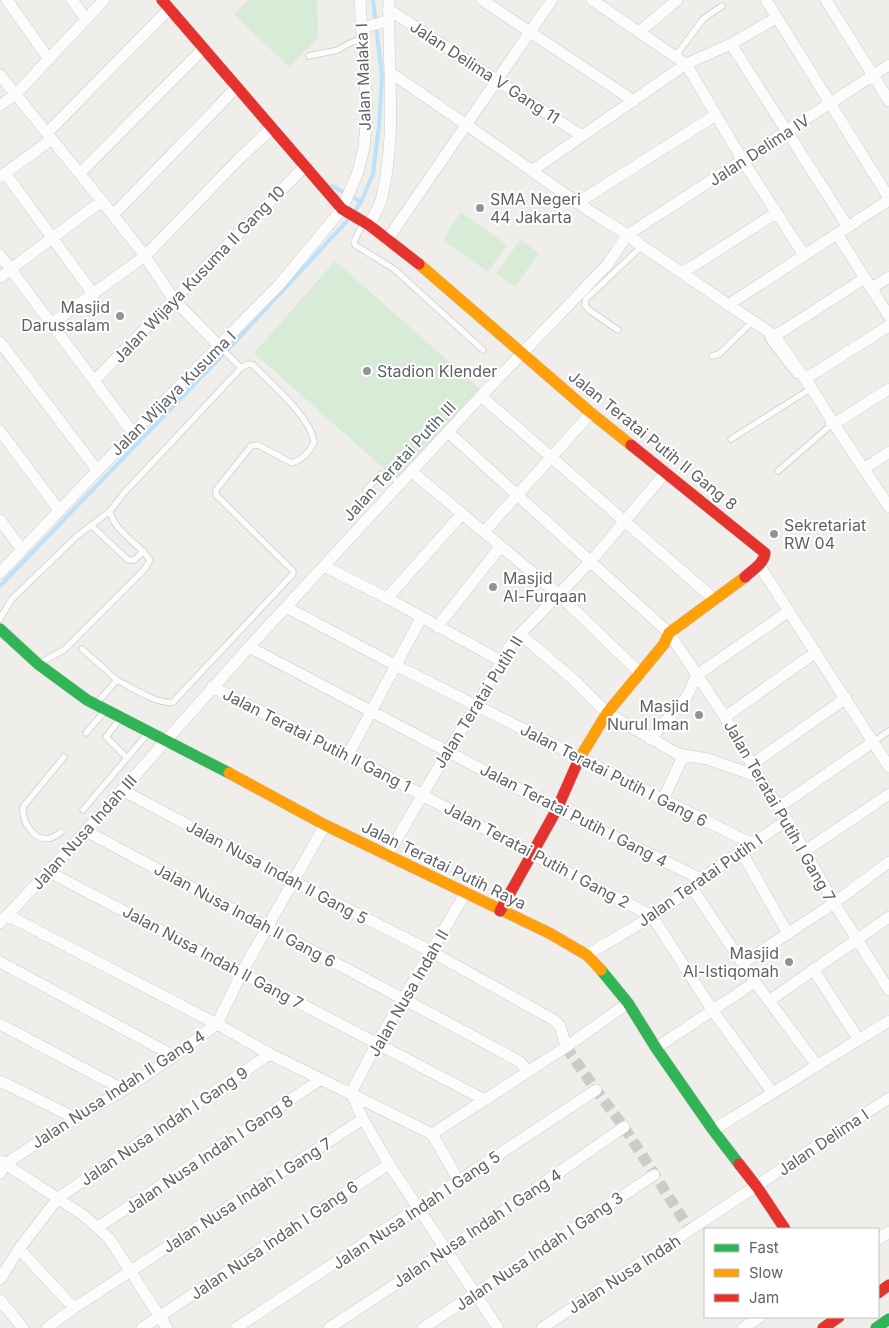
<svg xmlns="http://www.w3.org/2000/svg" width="889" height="1328" viewBox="0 0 889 1328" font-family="Inter,sans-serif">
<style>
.green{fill:#d8ebd6}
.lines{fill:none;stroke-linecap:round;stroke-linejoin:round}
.stream{stroke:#bfe0f9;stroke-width:4}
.street-tunnel{stroke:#cbcbca;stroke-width:11;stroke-dasharray:11 5.5;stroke-linecap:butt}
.lane-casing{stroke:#cbcccc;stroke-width:7}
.street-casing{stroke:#cbcccc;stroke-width:12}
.fast-casing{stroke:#cacacb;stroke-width:12}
.slow-casing{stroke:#cacacb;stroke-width:12}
.jam-casing{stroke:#cacacb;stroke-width:12}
.lane{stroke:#fdfcfc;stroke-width:5.5}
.street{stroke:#fdfcfc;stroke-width:11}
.fast{stroke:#30b455;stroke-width:11}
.slow{stroke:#ff9f0a;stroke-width:11}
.jam{stroke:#e5322d;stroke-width:11}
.poi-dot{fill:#919496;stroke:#fff;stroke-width:2}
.labels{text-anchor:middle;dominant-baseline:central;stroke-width:4;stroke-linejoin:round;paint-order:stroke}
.street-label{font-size:16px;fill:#5f6368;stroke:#fff}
.poi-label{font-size:16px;fill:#5f6368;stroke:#fff;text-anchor:start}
</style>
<rect width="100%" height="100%" fill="#efeeea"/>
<!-- green -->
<path class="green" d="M249 0H317L318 38 289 67 234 14Z
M461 212 507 245 488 272 443 240Z
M520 240 539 253 515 287 496 274Z
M335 261 480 389 398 481 254 353Z"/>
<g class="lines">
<!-- stream -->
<path class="stream" d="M332 186 361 202
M354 212 361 202 373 174 379 126 382 76 373 0
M0 586 235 342 350 218"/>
<!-- street-tunnel -->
<path class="street-tunnel" d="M566 1047 596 1090 624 1127 690 1230"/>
<!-- lane casing -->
<g class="lane-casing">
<path id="lane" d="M309 56 338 50 348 44 361 39
M675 57 703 19 722 6
M363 223 354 242 355 245 394 269 483 350
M618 330 589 310 585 305 586 299 642 246
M770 333 768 337 769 340 796 375
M712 356 719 354 753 321
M731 439 807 391
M778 471 830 426 828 422
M366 490 381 474 393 478 400 484
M92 526 128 560H134L144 551
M0 619 11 600 77 536 110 511
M82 649 117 680
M40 663 65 649 144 570 150 560C139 543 114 532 110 511L124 493 241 368 219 346
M97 703 117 680C131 687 158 705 173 702L293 574V571L216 495V490L251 446 258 445 292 463C303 459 308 453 314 443 313 419 270 383 253 365L248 364 241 368
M120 719 106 737 127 758
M86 733 104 712
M873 742 889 731
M83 810 149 732
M61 832C58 834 54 837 51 838 33 842 22 821 23 807L64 757"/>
</g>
<!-- street casing -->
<g class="street-casing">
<path id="street" d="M7 0 48 58
M72 0 86 19
M482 0 634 101
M592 0 686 64 743 161 804 255
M766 0 889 198
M826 0 889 101
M388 9 582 136
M361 28 388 21
M639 32 677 0
M731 44 848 227
M391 73C453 115 514 158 575 201 597 217 621 229 642 246L775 336 812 389 834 424 889 507
M0 75 113 215 145 256 174 300 219 346
M0 105 15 95 104 0
M47 133 170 8
M533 170 686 64 731 44 776 18
M5 173 94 295
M80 173 203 49
M0 177 52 139
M577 203 716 115
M113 215 236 88
M369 225C373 217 378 209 381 201 398 134 387 67 389 0
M837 234 889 316
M387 240 552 0
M0 255 133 433
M682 273 776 213
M0 277 102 201
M872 288 889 277
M728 305 889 200
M51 324 145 256 239 159 272 128
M775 336 865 278
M0 342 97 470
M805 379 889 326
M94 381 305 166
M481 396 715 600
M834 424 889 389
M0 431 59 510
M448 432 669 633 725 717 759 777 787 820 834 903 889 990
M864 469 889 452
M411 471 558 594 640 673
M0 520 22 550
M484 532 591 413
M759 565 889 767
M324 566 387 598 501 661
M0 573 133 433 279 285 342 209 358 172 364 147 367 114 360 0
M387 598 462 514
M286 607 397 666 752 844
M437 627 501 546
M520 634 574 680 607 713 678 754 708 759 759 777
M249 647 557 809 701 879
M212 687 348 755 532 854 652 916 713 1011 772 1092
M725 717 816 652
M650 739 686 698 697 675 789 611
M348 755 421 618
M751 765 846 698
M122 790 293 881 432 952 554 1020 560 1026 566 1047
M663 800 683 756
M779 807 873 742
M86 831C230 909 377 983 520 1062L525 1068 526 1072
M741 851 788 934
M805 851 889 794
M387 856 448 751 477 705 510 646 520 634 591 561 666 472
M49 872 485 1100
M692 888 755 982 816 1064
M465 894 377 1043 351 1093 363 1119 389 1164 498 1328
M7 915 217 1024 270 1054 432 1134 459 1181
M0 923 86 831 249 647 481 396 608 264 627 235 889 65
M587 955C625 932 668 910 701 879L787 820
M0 962 174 1056
M743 963 834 903 889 862
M813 969 859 1040
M769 1001 889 917
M0 1024 124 1090
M656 1048 755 982
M0 1081 75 1118
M713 1130 889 1021
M432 1134 566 1047 628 1003
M1 1161 83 1215 109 1238 167 1328
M0 1173 5 1164 75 1118 124 1090 174 1056 217 1024 242 972 325 825
M98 1227 320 1080
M878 1239 889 1232
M19 1249 74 1308
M0 1279 19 1249 58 1198 270 1054
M0 1300 23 1328
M47 1328 74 1308 363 1119
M142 1328 389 1164
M236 1328 596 1090
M329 1328 446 1251 624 1127
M423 1328 654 1175
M542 1328 889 1098
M743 1328 760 1317"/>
</g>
<!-- fast casing -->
<g class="fast-casing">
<path id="fast" d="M0 629 38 664 87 700 229 773
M601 970 628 1003 656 1048 713 1130 739 1164
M876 1328 889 1319"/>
</g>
<!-- slow casing -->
<g class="slow-casing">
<path id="slow" d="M419 264 591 413 631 445
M579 759 607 713 664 644 669 633 745 577
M229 773 325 825 549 933 587 955 601 970"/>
</g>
<!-- jam casing -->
<g class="jam-casing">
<path id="jam" d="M162 0 342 209 369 225 419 264
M631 445 765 553C764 564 752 570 745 577
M500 911 557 809 579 759
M739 1164 757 1187 785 1229
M878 1293 889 1285
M823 1328 839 1317"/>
</g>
<!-- lane -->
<use href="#lane" class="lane"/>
<!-- street -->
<use href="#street" class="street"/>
<!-- fast -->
<use href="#fast" class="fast"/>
<!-- slow -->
<use href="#slow" class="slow"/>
<!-- jam -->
<use href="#jam" class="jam"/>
</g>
<!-- markers -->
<g class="poi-dot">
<circle cx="480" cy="208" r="5"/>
<circle cx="120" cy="316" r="5"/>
<circle cx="367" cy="371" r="5"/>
<circle cx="774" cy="534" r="5"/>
<circle cx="493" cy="587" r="5"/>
<circle cx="699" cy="715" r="5"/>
<circle cx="789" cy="962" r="5"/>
</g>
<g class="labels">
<!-- street labels -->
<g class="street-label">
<text transform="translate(485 72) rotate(33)">Jalan Delima V Gang 11</text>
<text transform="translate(363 77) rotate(-92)">Jalan Malaka I</text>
<text transform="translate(759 150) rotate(-33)">Jalan Delima IV</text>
<text transform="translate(199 274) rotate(-46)">Jalan Wijaya Kusuma II Gang 10</text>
<text transform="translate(173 393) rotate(-45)">Jalan Wijaya Kusuma I</text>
<text transform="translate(653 440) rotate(39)">Jalan Teratai Putih II Gang 8</text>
<text transform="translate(399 461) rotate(-47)">Jalan Teratai Putih III</text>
<text transform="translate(478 702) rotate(-58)">Jalan Teratai Putih II</text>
<text transform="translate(317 740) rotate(27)">Jalan Teratai Putih II Gang 1</text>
<text transform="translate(614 775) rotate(27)">Jalan Teratai Putih I Gang 6</text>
<text transform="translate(780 811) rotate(60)">Jalan Teratai Putih I Gang 7</text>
<text transform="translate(574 815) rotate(27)">Jalan Teratai Putih I Gang 4</text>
<text transform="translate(84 832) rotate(-48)">Jalan Nusa Indah III</text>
<text transform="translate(537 855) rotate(28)">Jalan Teratai Putih I Gang 2</text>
<text transform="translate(444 865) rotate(26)">Jalan Teratai Putih Raya</text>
<text transform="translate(277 872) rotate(28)">Jalan Nusa Indah II Gang 5</text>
<text transform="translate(700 880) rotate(-35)">Jalan Teratai Putih I</text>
<text transform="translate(245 915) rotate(28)">Jalan Nusa Indah II Gang 6</text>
<text transform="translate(213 957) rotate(28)">Jalan Nusa Indah II Gang 7</text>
<text transform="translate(408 993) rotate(-60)">Jalan Nusa Indah II</text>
<text transform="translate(118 1089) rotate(-33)">Jalan Nusa Indah II Gang 4</text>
<text transform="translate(164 1126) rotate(-34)">Jalan Nusa Indah I Gang 9</text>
<text transform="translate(823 1142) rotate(-34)">Jalan Delima I</text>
<text transform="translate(209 1154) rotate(-34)">Jalan Nusa Indah I Gang 8</text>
<text transform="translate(247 1195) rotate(-33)">Jalan Nusa Indah I Gang 7</text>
<text transform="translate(416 1210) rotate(-34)">Jalan Nusa Indah I Gang 5</text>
<text transform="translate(477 1228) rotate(-34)">Jalan Nusa Indah I Gang 4</text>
<text transform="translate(274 1240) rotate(-34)">Jalan Nusa Indah I Gang 6</text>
<text transform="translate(539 1251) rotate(-34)">Jalan Nusa Indah I Gang 3</text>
<text transform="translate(624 1274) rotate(-33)">Jalan Nusa Indah</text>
</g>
<!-- poi labels -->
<g class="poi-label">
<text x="490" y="199">SMA Negeri<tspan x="490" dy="18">44 Jakarta</tspan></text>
<text x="110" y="307" text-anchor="end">Masjid<tspan x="110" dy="18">Darussalam</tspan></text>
<text x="377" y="371">Stadion Klender</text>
<text x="784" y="525">Sekretariat<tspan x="784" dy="18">RW 04</tspan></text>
<text x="503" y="578">Masjid<tspan x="503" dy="18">Al-Furqaan</tspan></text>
<text x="689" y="706" text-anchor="end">Masjid<tspan x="689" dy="18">Nurul Iman</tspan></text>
<text x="779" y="953" text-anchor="end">Masjid<tspan x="779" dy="18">Al-Istiqomah</tspan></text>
</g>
</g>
<!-- legend -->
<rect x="704" y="1228" width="175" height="90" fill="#ffffff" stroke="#bfc1c3"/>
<rect x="714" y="1244" width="25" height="8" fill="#30b455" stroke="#bfc1c3"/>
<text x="749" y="1253" font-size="15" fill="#5f6368">Fast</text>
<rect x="714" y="1269" width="25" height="8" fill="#ff9f0a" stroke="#bfc1c3"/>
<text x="749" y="1278" font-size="15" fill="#5f6368">Slow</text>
<rect x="714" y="1294" width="25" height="8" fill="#e5322d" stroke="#bfc1c3"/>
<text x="749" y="1303" font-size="15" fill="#5f6368">Jam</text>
</svg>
